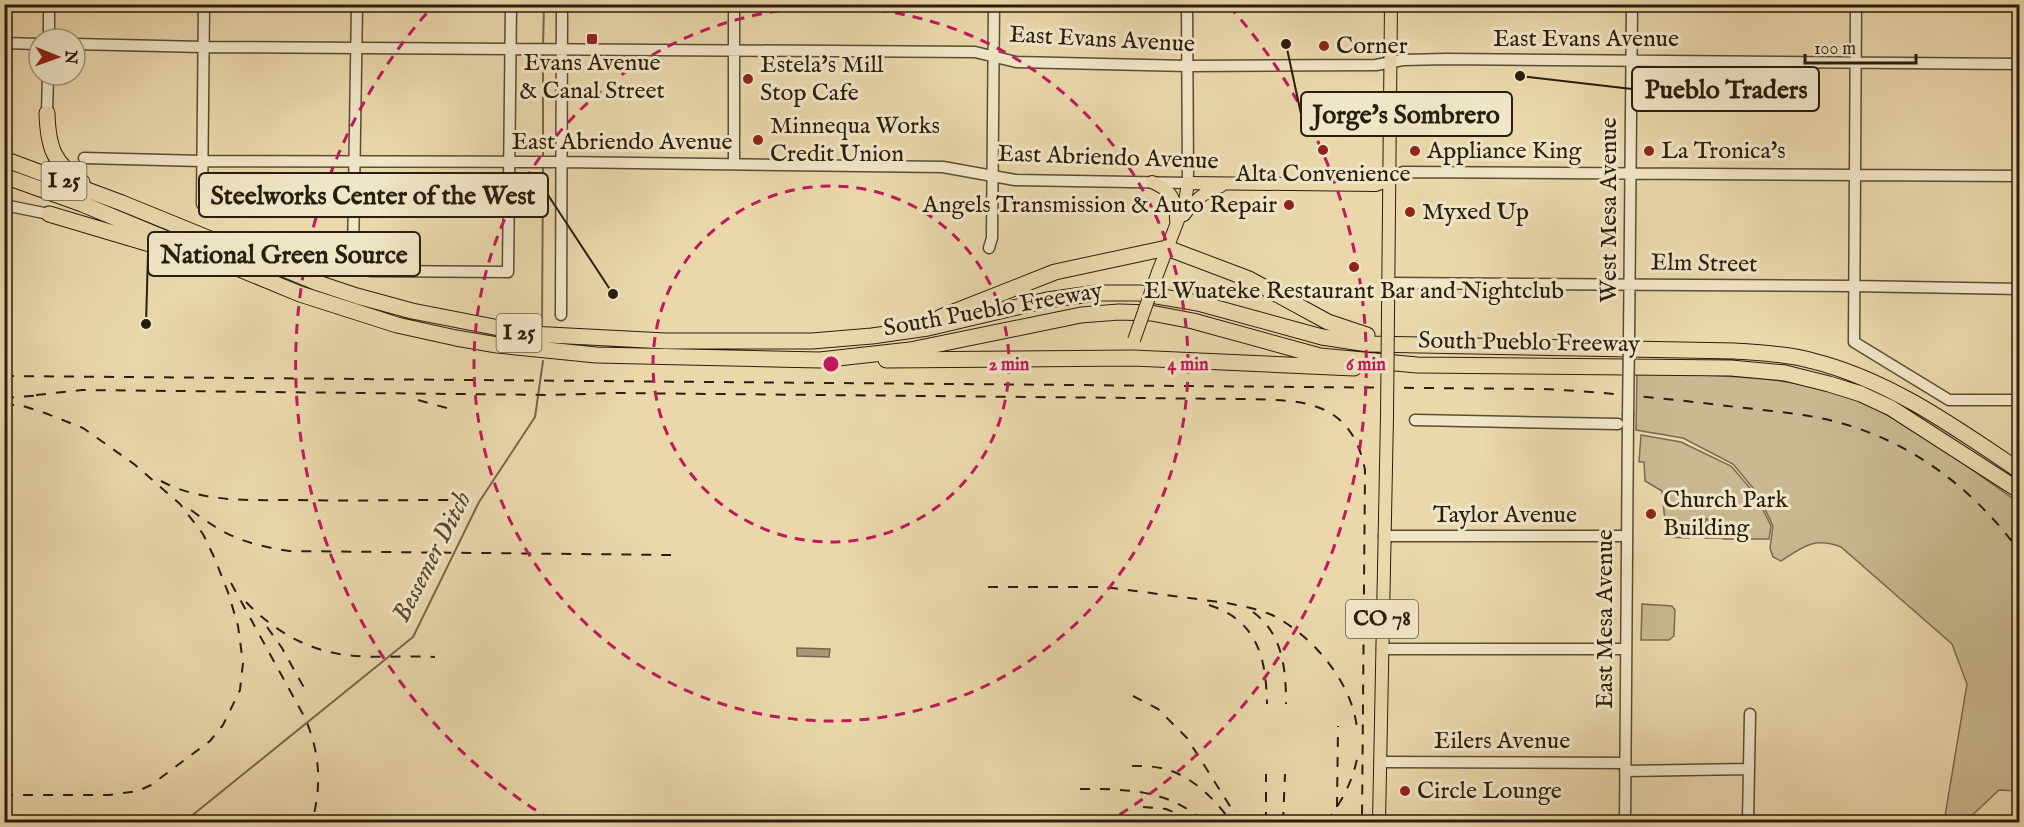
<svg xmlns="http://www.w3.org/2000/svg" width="2024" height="827" viewBox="0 0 2024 827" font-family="'IM FELL English',serif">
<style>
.green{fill:#c9b890;stroke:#7a6a4e;stroke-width:1.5}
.water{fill:#a99875;stroke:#76674b;stroke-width:1.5}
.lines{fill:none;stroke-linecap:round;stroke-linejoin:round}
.stream{stroke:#76674b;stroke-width:2}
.minor-casing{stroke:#5a4c34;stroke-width:13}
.major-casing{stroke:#2a1d0d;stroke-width:14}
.highway-casing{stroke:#2a1d0d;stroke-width:17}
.minor{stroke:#f1e6c8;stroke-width:10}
.major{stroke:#ead8ab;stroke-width:12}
.highway{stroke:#ead8ab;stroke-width:15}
.rail{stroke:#2a1d0d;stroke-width:2;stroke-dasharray:10 10;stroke-linecap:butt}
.minor-bridge-casing{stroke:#5a4c34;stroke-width:13;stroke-linecap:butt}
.major-bridge-casing{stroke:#2a1d0d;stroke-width:14;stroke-linecap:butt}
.minor-bridge{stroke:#f1e6c8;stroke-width:10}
.major-bridge{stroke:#ead8ab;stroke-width:12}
.ring{fill:none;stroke:#c2185b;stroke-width:3;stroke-dasharray:10 8}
.poi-dot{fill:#8f2418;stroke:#f1e6c8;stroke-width:2}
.labels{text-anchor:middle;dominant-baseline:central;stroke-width:6;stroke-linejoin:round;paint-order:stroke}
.shield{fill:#f1e6c8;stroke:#665945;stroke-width:1.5}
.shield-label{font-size:22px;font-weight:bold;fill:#2a1d0d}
.street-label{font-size:24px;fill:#2a1d0d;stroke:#f1e6c8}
.poi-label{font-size:24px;fill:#2a1d0d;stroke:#f1e6c8;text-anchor:start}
.water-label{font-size:26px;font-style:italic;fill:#564831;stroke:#f1e6c8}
.centre{fill:#c2185b;stroke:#f1e6c8;stroke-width:3}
.ring-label{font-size:18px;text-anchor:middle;font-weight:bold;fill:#c2185b;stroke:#f1e6c8;stroke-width:6;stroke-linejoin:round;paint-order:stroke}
.leader{fill:none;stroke:#2a1d0d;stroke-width:2}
.callout-dot{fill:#2a1d0d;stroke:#f1e6c8;stroke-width:2}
.callout{fill:#f1e6c8;stroke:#2a1d0d;stroke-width:2}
.callout-label{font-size:26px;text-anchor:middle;font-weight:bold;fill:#2a1d0d}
</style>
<rect width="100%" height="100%" fill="#ead8ab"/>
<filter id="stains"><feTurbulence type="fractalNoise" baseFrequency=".00333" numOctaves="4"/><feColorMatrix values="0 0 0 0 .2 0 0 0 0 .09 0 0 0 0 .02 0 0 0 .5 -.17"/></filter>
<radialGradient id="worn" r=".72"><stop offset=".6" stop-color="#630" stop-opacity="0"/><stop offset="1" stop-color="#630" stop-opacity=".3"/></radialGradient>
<!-- green -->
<path class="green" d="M1637 373C1711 376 1803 373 1870 406 1923 432 1971 469 2019 503V791L1999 790 1965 822H1944L1967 684 1952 644 1841 547C1814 537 1804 546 1781 561L1773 557 1770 548 1773 526 1758 494 1733 464 1683 438 1636 430Z
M1641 435 1681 442 1731 466 1756 495 1771 526 1769 539H1723L1722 519H1703V523L1665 522 1662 491 1645 481 1644 462H1639Z
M1705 520H1722L1721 538H1705Z
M1666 526 1688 527 1689 538 1665 537Z
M1642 604 1672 606 1675 610 1674 636 1669 640H1641Z"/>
<!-- water -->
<path class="water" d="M797 648 830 649 829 657 797 656Z"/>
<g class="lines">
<!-- stream -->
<path class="stream" d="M543 47 544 4
M543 158V52
M542 326 543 166
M184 822 413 637 479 502 535 417 543 361"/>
<!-- minor casing -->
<g class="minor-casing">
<path id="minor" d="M49 4V39
M357 4 353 255 358 266 370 271 508 272 511 4
M734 4V164
M1856 4 1854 342 1949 400H2020
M4 43 39 44
M75 44 203 47 975 52 1016 62 1188 66 1376 65 1403 60 1446 59 2020 64
M47 113 48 75
M84 158 202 161 561 162 943 167 1015 180 1188 183 1187 4
M1389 180 1403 172 2020 176
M202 204 204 4
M4 205 49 214
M989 248 992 238 994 4
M1388 283 1853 286 2020 289
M561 315 562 4
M1629 339 1632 4
M1415 420 1618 424
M1384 536H1627
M1382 649H1626
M1380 762 1625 763
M1625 771 1749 769
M1625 822 1628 416
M1748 822 1750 714"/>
</g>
<!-- major casing -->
<g class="major-casing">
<path id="major" d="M1152 182C1172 191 1176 198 1176 220
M1184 215C1195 200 1204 192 1221 186
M1158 272 1185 202 1188 183 1376 185 1389 180
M1388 313 1391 4
M1379 822 1387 416"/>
</g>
<!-- highway casing -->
<g class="highway-casing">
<path id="highway" d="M47 113C48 147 53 163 82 182
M4 159 122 203 318 283 357 296 412 311 530 334 666 341H812L872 336 928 328 1047 300 1097 293H1139L1198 303 1322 337 1368 344 1735 351C1761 353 1788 354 1813 361 1889 380 1955 427 2020 471
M4 176 82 204 300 294 397 325 456 338 497 345 596 355 820 360 910 350 1081 315 1119 312 1151 313 1193 321 1320 356 1417 365 1731 368 1785 373 1829 384 1861 394 1891 408 2020 491
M49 214 170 250
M941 317 1055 272 1167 248 1249 279 1328 322 1367 335
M886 360 1133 358 1354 368"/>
</g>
<!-- minor -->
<use href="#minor" class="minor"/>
<!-- major -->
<use href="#major" class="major"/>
<!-- highway -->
<use href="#highway" class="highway"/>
<!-- rail -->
<path class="rail" d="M4 376 1543 389C1602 392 1661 398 1720 405 1757 410 1797 412 1833 421 1910 440 1974 489 2020 552
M36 395 82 390 551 395 613 393 1240 399C1300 400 1351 398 1365 470L1362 822
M4 398 43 395
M418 400 454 410
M4 404 23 406 45 413 83 428 134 464 180 504 203 534 215 559 229 595 238 626 243 663 240 690 223 725 210 741 151 785 138 791 109 795H4
M161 481C202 503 250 500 296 500 348 501 400 500 452 500
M191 510C227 537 245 544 289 551L671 555
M231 583 305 718C320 753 322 785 312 822
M988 587H1105L1227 603C1242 606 1258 609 1272 615 1312 635 1353 683 1357 729
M246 602C273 630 308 651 347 655 376 659 406 655 435 657
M1209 605C1258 621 1266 658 1267 704
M1253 612C1283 634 1286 669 1286 704
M267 627 282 648 307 693
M1133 696 1158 709 1187 738 1240 822
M1132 766C1143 766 1155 766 1165 769 1192 776 1216 800 1231 822
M1080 789C1125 789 1169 789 1204 822
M1143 807 1166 809 1186 817
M1337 807 1338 726
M1266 822V774
M1283 822 1285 774
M1326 822C1341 803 1352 783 1357 759"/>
<!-- minor-bridge casing -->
<g class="minor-bridge-casing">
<path id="minor-bridge" d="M1628 416 1629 339"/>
</g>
<!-- major-bridge casing -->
<g class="major-bridge-casing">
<path id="major-bridge" d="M1134 340 1158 272
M1387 416 1388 313"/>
</g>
<!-- minor-bridge -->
<use href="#minor-bridge" class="minor-bridge"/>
<!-- major-bridge -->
<use href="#major-bridge" class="major-bridge"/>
</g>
<!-- distance rings -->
<g class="ring">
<circle cx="831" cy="364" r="178"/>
<circle cx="831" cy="364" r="357"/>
<path d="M551 820A535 535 0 0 1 433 6M1229 6A535 535 0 0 1 1111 820"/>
</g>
<!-- markers -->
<g class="poi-dot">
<rect x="586" y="33" width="12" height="12" rx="3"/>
<circle cx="1324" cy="46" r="6"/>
<circle cx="748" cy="79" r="6"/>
<circle cx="758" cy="140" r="6"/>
<circle cx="1323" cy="150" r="6"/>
<circle cx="1415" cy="151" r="6"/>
<circle cx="1649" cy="151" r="6"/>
<circle cx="1289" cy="205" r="6"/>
<circle cx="1410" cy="212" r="6"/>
<circle cx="1354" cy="267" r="6"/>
<circle cx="1651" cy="514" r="6"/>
<circle cx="1405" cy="791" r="6"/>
</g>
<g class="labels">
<!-- shield labels -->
<g class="shield">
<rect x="41.5" y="162" width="45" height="38" rx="4.5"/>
<rect x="496.5" y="314" width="45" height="38" rx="4.5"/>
<rect x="1346" y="600" width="72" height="38" rx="4.5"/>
</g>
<g class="shield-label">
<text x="64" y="181">I 25</text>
<text x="519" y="333">I 25</text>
<text x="1382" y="619">CO 78</text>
</g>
<!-- street labels -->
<g class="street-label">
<text x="1586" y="39">East Evans Avenue</text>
<text transform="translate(1102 40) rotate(3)">East Evans Avenue</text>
<text x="622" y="142">East Abriendo Avenue</text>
<text transform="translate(1108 158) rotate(2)">East Abriendo Avenue</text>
<text transform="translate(1609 210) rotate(-90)">West Mesa Avenue</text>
<text transform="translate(1704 264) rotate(1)">Elm Street</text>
<text transform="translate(993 310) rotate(-10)">South Pueblo Freeway</text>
<text transform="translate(1529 343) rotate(1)">South Pueblo Freeway</text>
<text x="1505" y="515">Taylor Avenue</text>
<text transform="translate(1605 619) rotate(-90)">East Mesa Avenue</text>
<text x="1502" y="741">Eilers Avenue</text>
</g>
<!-- poi labels -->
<g class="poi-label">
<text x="1336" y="46">Corner</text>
<text x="592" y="63" text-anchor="middle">Evans Avenue<tspan x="592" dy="28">&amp; Canal Street</tspan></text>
<text x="760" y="65">Estela's Mill<tspan x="760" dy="28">Stop Cafe</tspan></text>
<text x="770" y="126">Minnequa Works<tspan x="770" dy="28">Credit Union</tspan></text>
<text x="1427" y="151">Appliance King</text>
<text x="1661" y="151">La Tronica's</text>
<text x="1323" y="174" text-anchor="middle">Alta Convenience</text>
<text x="1277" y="205" text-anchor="end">Angels Transmission &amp; Auto Repair</text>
<text x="1422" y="212">Myxed Up</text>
<text x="1354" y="291" text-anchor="middle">El Wuateke Restaurant Bar and Nightclub</text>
<text x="1663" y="500">Church Park<tspan x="1663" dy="28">Building</tspan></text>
<text x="1417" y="791">Circle Lounge</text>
</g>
<!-- water labels -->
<g class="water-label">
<text transform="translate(432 557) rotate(-63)">Bessemer Ditch</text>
</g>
</g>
<circle cx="831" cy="364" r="9" class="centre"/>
<g class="ring-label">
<text x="1009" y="370">2 min</text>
<text x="1188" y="370">4 min</text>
<text x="1366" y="370">6 min</text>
</g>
<!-- callouts -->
<path class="leader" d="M1520 76L1632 89M1286 44L1301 114M613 294L548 195M146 324L148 254"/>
<g class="callout-dot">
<circle cx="1520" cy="76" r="6"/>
<circle cx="1286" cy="44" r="6"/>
<circle cx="613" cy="294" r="6"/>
<circle cx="146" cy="324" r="6"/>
</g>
<g class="callout">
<rect x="1632" y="67" width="187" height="44" rx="6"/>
<rect x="1301" y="92" width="211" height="44" rx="6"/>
<rect x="199" y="173" width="349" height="44" rx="6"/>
<rect x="148" y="232" width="272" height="44" rx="6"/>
</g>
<g class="callout-label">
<text x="1726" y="98">Pueblo Traders</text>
<text x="1406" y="123">Jorge's Sombrero</text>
<text x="373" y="204">Steelworks Center of the West</text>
<text x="284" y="263">National Green Source</text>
</g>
<!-- margin -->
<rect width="2024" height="827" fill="none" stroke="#ead8ab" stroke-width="24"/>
<rect x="6" y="6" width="2012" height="815" fill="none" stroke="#2a1d0d" stroke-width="3"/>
<rect x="12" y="12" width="2000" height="803" fill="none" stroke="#2a1d0d" stroke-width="1.5"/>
<!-- north arrow -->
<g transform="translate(57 57) rotate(91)"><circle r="28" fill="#f1e6c8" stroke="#a1967d" stroke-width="1.5"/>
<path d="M0-4.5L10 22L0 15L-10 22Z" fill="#8f2418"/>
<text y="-9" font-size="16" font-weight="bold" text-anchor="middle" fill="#2a1d0d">N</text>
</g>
<!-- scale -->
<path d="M1805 54v9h111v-9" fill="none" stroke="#2a1d0d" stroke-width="3"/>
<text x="1814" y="54" font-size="18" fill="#2a1d0d" stroke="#f1e6c8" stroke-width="4.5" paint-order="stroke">100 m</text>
<rect width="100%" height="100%" filter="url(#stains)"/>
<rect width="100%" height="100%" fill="url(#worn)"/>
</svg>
